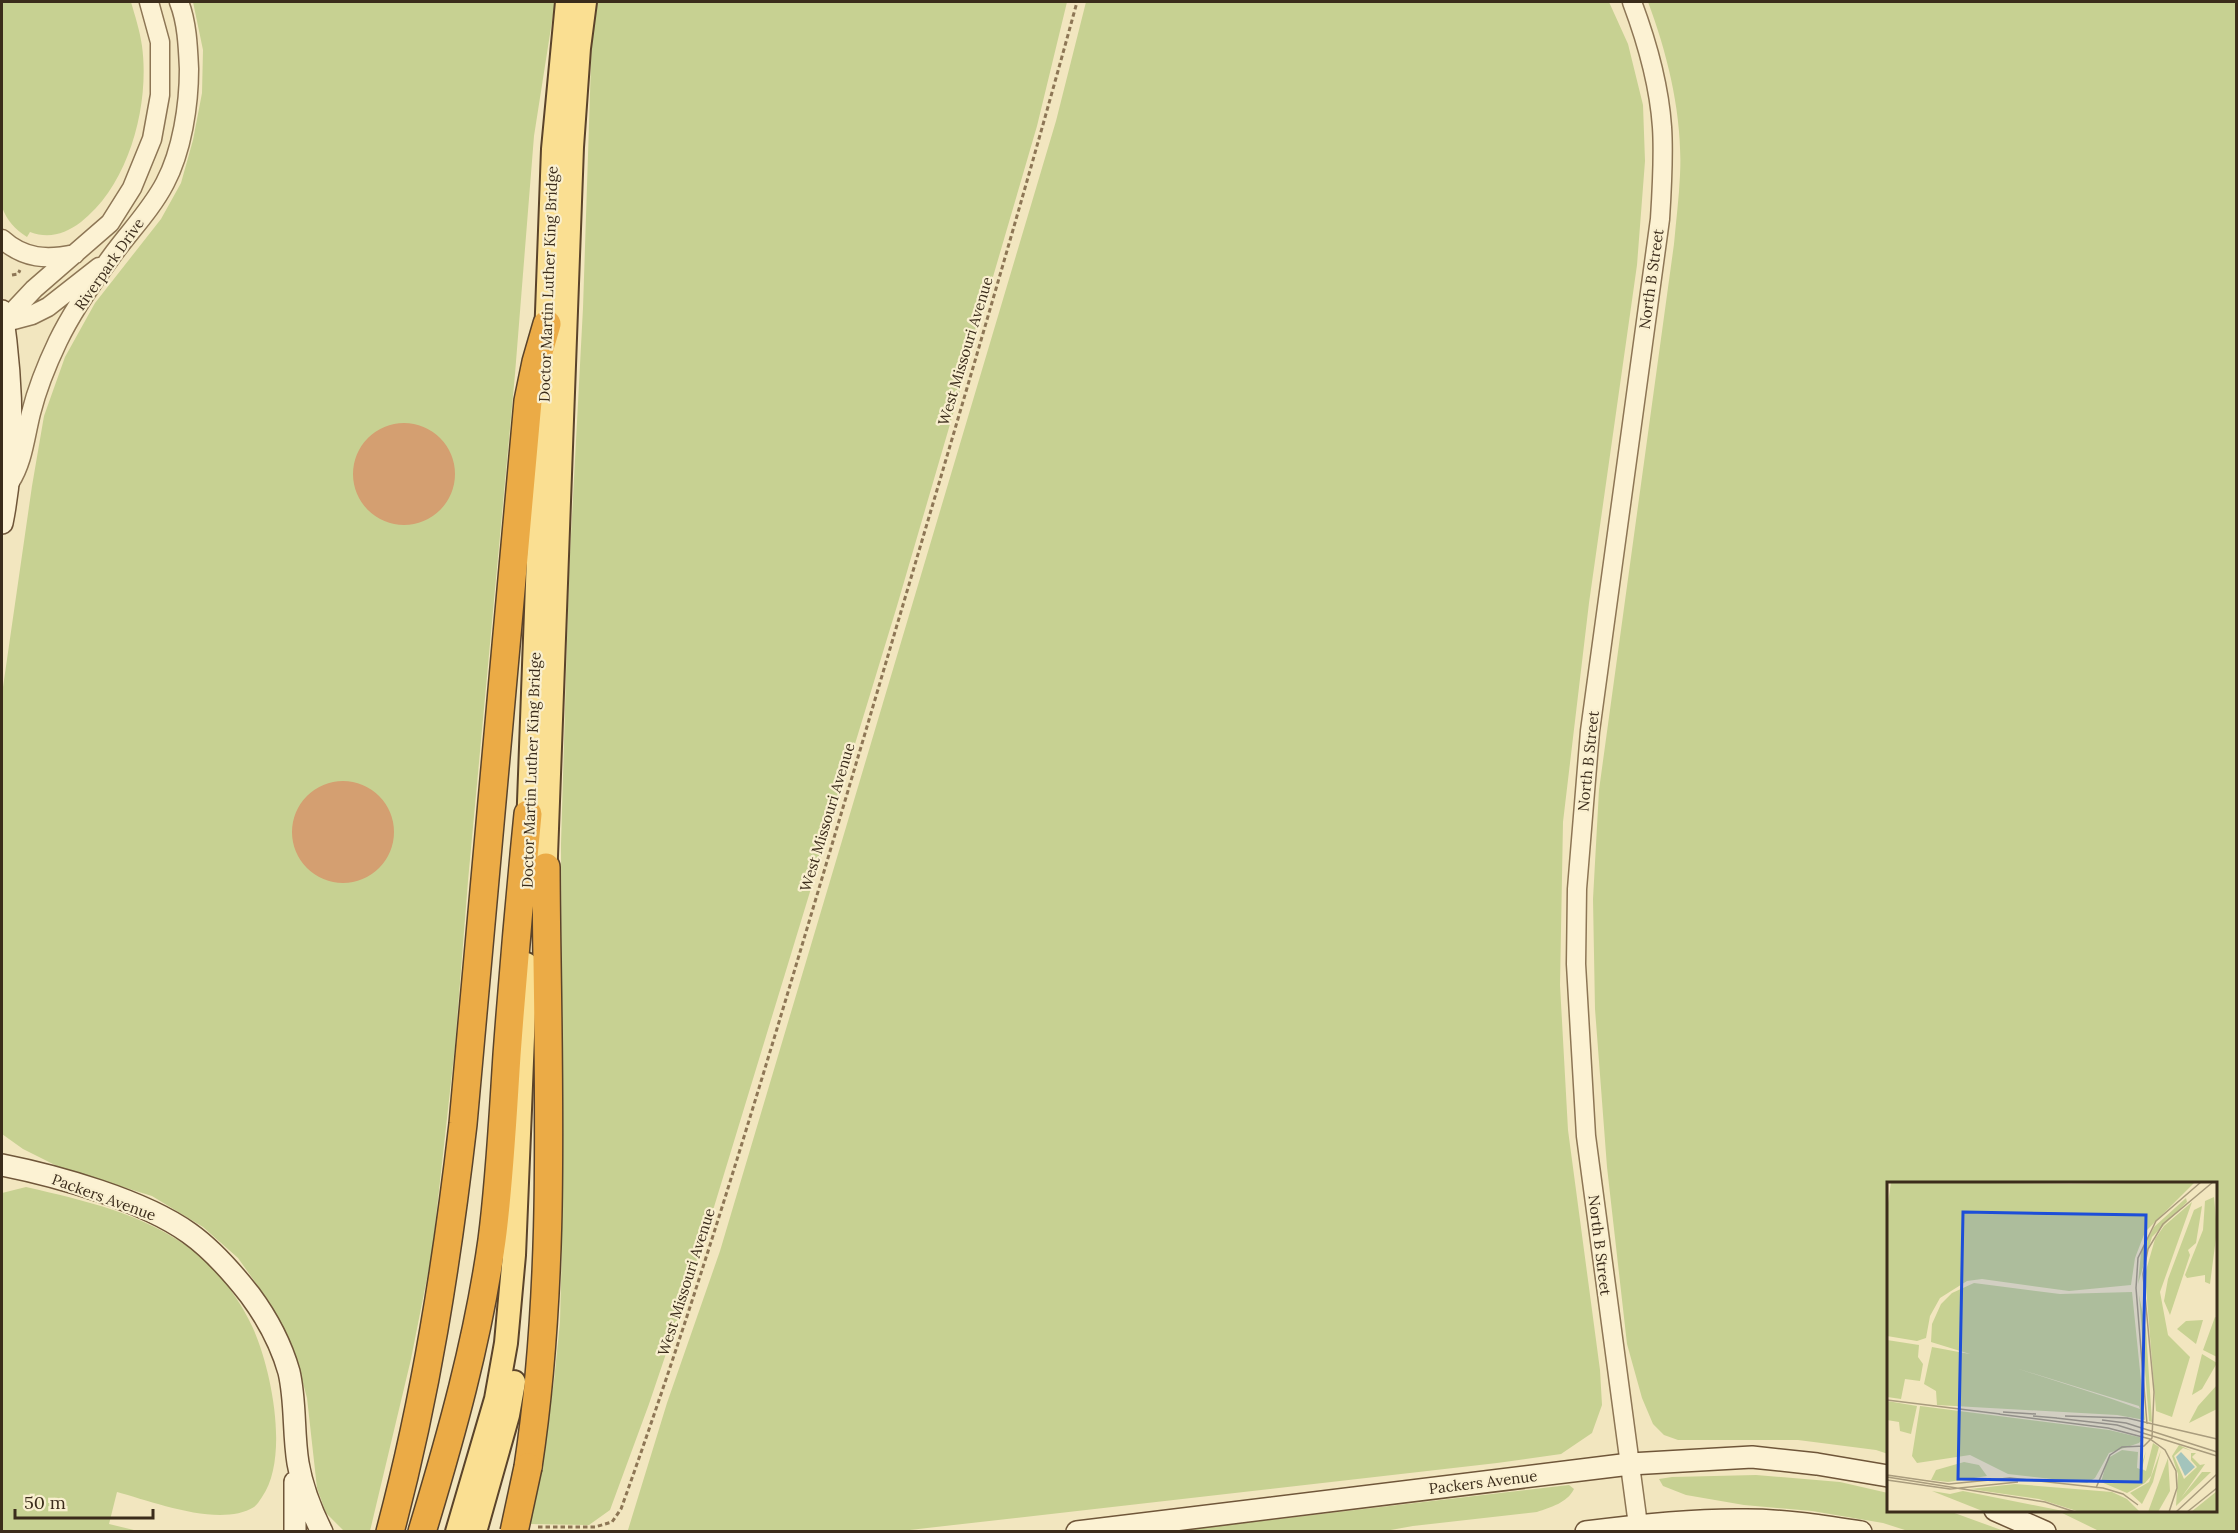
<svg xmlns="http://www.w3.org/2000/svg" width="2238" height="1533" viewBox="0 0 2238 1533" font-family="Lora,serif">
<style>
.green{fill:#c7d192}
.building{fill:#d49f71}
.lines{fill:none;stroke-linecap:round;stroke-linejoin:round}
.tertiary-casing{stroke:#8d7655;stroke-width:21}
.secondary-casing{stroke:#6f5639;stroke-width:24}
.primary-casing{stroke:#5a432a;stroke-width:26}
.motorway-casing{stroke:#5a432a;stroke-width:30}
.path{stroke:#8d7655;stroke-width:3;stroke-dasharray:4.5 3;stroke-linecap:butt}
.tertiary{stroke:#fcf2d3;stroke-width:18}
.secondary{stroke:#fcf2d3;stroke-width:21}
.primary{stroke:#fadf92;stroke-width:22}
.motorway{stroke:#ebab46;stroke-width:27}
.motorway-bridge-casing{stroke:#5a432a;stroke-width:30;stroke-linecap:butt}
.motorway-bridge{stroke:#ebab46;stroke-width:27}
.labels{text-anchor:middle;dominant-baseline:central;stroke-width:4.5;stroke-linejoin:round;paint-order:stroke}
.street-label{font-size:15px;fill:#3b2c1b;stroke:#f9efcf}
.inset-road{fill:none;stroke:#a99c7d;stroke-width:1.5}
.view{fill:#1d4ed8;fill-opacity:0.15;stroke:#1d4ed8;stroke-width:3}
.inset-edge{fill:none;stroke:#3b2c1b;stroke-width:3}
</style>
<rect width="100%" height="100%" fill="#f2e6bf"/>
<!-- green -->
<path class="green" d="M2 2H131C135 16 140 31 142 46 150 105 129 185 81 222 65 234 49 239 30 232L27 237C15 229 7 221 2 207Z
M193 2H555L534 136 515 374 468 881 455 1046 432 1253 411 1359 370 1531H344L326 1513 317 1488 307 1398 294 1350 270 1303 238 1258 203 1227 152 1196 59 1167 23 1149 2 1134V694L32 486 44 416 65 357 95 303 161 219 181 183 193 140 202 93 203 50Z
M593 2H1067L1037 126 897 606 700 1253 649 1404 610 1510 589 1525 529 1524 541 1469 554 1381 560 1322 562 1244 561 844 569 573 583 308Z
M1086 2H1609L1628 44 1643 105 1645 161 1637 265 1589 603 1563 822 1560 985 1568 1130 1600 1370 1602 1405 1592 1433 1561 1454 1497 1463 901 1531H620L628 1530 667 1403 720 1251 1056 121Z
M1648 2H2236V1531H2099L2058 1511 2216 1510V1184H1888V1454L1876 1450 1798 1440H1678L1664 1435 1653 1424 1642 1398 1627 1344 1607 1167 1595 1009 1593 899 1599 790 1674 244C1676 221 1679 198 1680 175 1683 117 1668 55 1648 2Z
M26 1187C86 1201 143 1213 194 1251 218 1269 239 1299 252 1326 271 1367 290 1457 262 1497 260 1500 257 1505 254 1507 220 1528 154 1502 117 1492L109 1524 138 1531H2V1193Z
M1756 1475 1840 1482 1888 1493V1510L1949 1511 2004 1531H1908L1883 1523 1812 1511 1744 1505 1686 1495 1663 1486 1659 1479 1672 1477Z
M1569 1485 1574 1489C1567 1503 1551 1507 1537 1512L1413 1526 1385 1531H1176Z"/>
<!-- building -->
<path class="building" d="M353 474a51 51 0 1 1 102 0a51 51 0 1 1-102 0Z
M292 832a51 51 0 1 1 102 0a51 51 0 1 1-102 0Z"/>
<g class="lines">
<!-- tertiary casing -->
<g class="tertiary-casing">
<path id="tertiary" d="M1632 2C1647 42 1659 83 1662 127 1664 157 1662 188 1660 219L1590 731 1577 889 1576 964 1586 1136 1638 1525
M2 239C24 259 47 260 75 254
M3 322 34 289 110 223 132 188 152 139 160 95V42L149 2
M2 323 32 315 48 307 99 267
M10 482C23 462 25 437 31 413 37 389 47 364 58 341 72 312 92 283 111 257 129 232 151 210 165 183 182 151 189 105 189 69 188 47 187 22 179 2"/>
</g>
<!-- secondary casing -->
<g class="secondary-casing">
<path id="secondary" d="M2 311C12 380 16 454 2 523
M2 1165C57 1176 143 1200 189 1233 213 1250 232 1272 250 1295 267 1318 281 1344 289 1372 296 1402 293 1433 298 1463 302 1487 311 1510 322 1532
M295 1482V1532
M1995 1510 2045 1532
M1077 1532 1630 1464 1752 1457 1817 1464 1888 1476
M1586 1532C1639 1525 1693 1519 1746 1520 1785 1520 1822 1526 1861 1532"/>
</g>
<!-- primary casing -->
<g class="primary-casing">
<path id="primary" d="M528 829 553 149 567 2
M545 883 572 147 579 48 585 2
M457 1532 496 1399 506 1343 514 1255 526 964
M475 1532 508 1415 514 1382"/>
</g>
<!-- motorway casing -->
<g class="motorway-casing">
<path id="motorway" d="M528 1467C558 1269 547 1067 546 867
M390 1532C426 1397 447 1262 463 1124L528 401 536 362 547 324
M422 1532C451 1436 478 1340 492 1240 500 1179 503 1116 507 1055 513 974 520 894 528 814"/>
</g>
<!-- path -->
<path class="path" d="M12 275 18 274 20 270
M538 1527H595L612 1522 621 1509C711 1258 785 1002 861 747 934 499 1009 251 1077 2"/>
<!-- tertiary -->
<use href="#tertiary" class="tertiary"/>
<!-- secondary -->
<use href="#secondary" class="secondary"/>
<!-- primary -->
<use href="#primary" class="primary"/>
<!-- motorway -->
<use href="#motorway" class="motorway"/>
<!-- motorway-bridge casing -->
<g class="motorway-bridge-casing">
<path id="motorway-bridge" d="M514 1532 528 1467"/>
</g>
<!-- motorway-bridge -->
<use href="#motorway-bridge" class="motorway-bridge"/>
</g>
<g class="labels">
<!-- street labels -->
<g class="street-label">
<text transform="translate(109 264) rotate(-55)">Riverpark Drive</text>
<text transform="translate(1651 279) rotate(-82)">North B Street</text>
<text transform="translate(548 284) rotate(-88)">Doctor Martin Luther King Bridge</text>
<text transform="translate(965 351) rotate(-73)">West Missouri Avenue</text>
<text transform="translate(1588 761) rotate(-84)">North B Street</text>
<text transform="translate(531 770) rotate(-88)">Doctor Martin Luther King Bridge</text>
<text transform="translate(827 817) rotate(-73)">West Missouri Avenue</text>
<text transform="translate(104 1197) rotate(20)">Packers Avenue</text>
<text transform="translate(1600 1245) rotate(83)">North B Street</text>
<text transform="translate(686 1282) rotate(-72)">West Missouri Avenue</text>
<text transform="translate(1483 1482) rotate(-7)">Packers Avenue</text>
</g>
</g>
<!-- overview -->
<g transform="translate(1887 1182)">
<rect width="330" height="330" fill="#f2e6bf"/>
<path d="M4 0 183 2 308 0 258 50 248 76 244 103 182 109 95 97 80 99 53 116 43 134 39 156 30 159 0 154V28ZM327 15 330 48 323 102 318 100V93L300 96 298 93 316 48 318 19ZM299 16 300 20 265 55 251 102 254 70 267 45ZM305 20 273 110 281 153 303 175 285 235 269 229 258 92 268 57 277 44ZM315 24 309 61 301 68 303 73 283 133 277 119 281 97 307 28ZM87 101 173 112 245 110 258 238 230 233 50 223 49 209 37 202 45 165 88 173 222 216 253 227 255 233 252 224 44 160 45 142 54 122 65 111ZM252 113 259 148 265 240 262 239ZM328 135 330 136V175L316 168ZM316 138 309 162 290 147 299 139ZM0 158 32 163 31 175 36 182 33 199 18 197 14 217 0 215ZM315 172 330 181 315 207 305 213ZM330 203V227L302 241 311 224ZM0 219 30 224 24 252 13 249 12 240 0 238ZM33 224 222 248 256 256 252 261 222 271 208 296 200 301 121 292 83 273 30 281 25 274ZM266 261 272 265 264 294 258 301 240 311 214 300 221 276 235 268 251 270 250 286 253 287 259 269 255 287 259 289ZM292 263 305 269 296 266 287 274 297 297 310 285 304 278V271H309L305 275 313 283 318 282 294 316 315 290H324L289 324 291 292 285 274ZM274 268 266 300 255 322 243 311 262 300ZM281 276 283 309 271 330H261ZM77 280 92 283 100 294 61 300 44 298 49 288ZM128 302 225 310 240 317 253 330H193L152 317 83 307ZM45 309 63 312 76 309 181 330H98ZM330 309V329L304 330Z" fill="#c7d192"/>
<path d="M294 270 308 285 298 294 289 275Z" fill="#a3c4bc"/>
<path class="inset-road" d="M0 218 113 232M116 230 149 232M111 232 221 246 263 257 278 268 289 289 290 306 282 330M146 234 170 236M178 234 240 236 330 257M169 236 230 243 330 274M215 238 239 241 330 270M260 242 249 106 251 76 269 39 314 0M0 293 62 302 123 296 216 306 236 312 251 323M0 295 158 320 188 330M0 298 63 307 131 300M209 306 223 273 235 265 257 264 265 256 267 210 256 92 261 67 276 42 326 0M289 330 330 292M300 330 330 306"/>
<path class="view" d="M76 30 259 33 254 300 71 297Z"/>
<rect width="330" height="330" class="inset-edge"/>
</g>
<!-- border -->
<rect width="2238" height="1533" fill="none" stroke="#3b2c1b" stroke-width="6"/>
<!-- scale -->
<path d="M15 1509v9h138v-9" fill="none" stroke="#3b2c1b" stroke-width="3"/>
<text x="24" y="1509" font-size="18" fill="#3b2c1b" stroke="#f9efcf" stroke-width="4.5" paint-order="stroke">50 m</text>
</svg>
